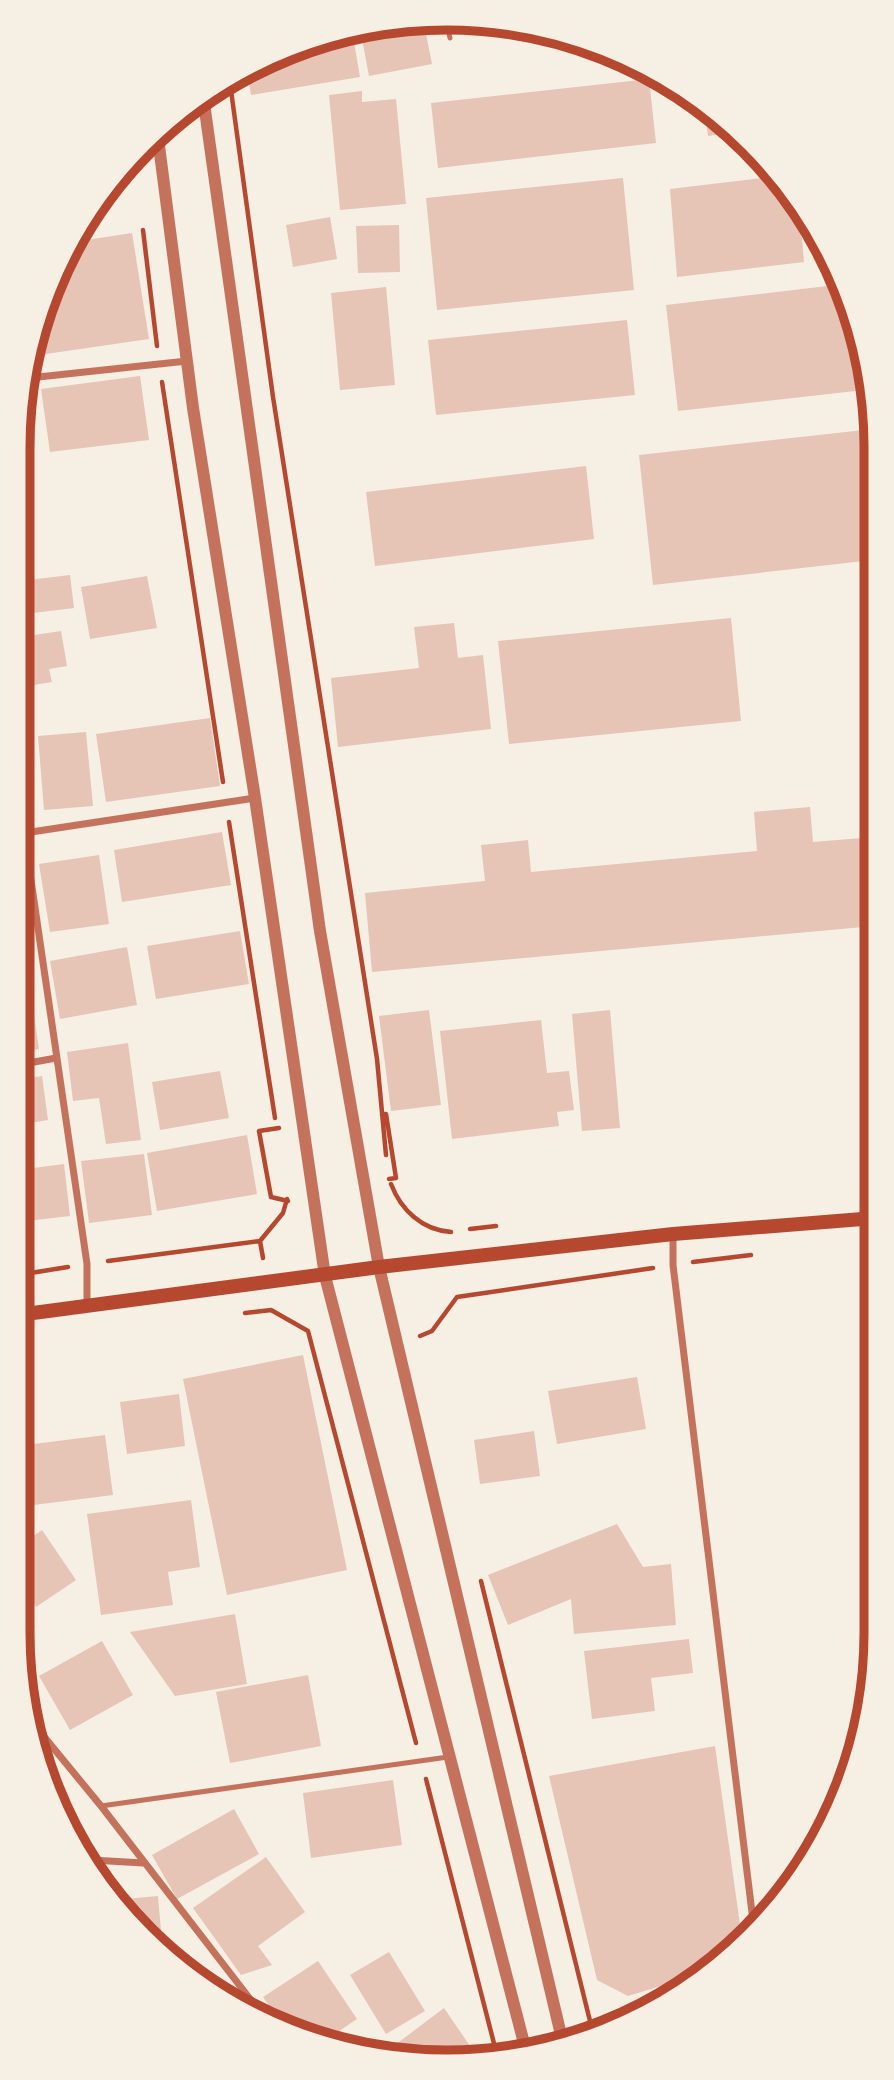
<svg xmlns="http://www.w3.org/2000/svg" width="894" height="2080" viewBox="0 0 894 2080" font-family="'Work Sans',sans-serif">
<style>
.building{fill:#e6c5b7}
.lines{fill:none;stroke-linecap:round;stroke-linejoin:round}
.path{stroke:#b5482f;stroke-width:4.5}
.service{stroke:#c5725c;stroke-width:5}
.minor{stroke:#c5725c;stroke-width:7}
.tertiary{stroke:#c5725c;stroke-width:12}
.secondary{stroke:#b5482f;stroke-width:14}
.rim{fill:none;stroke:#b5482f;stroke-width:9}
</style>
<rect width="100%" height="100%" fill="#f6efe4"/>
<!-- building -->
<path class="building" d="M419 18 423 19 432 64 369 76 361 34Z
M497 29 510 30 516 31 502 38Z
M353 36 360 77 251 95 247 70 257 62Z
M649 79 656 143 438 168 431 103Z
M362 91V102L396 99 406 204 340 210 329 95Z
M704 104 708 106 735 132 708 136Z
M778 176 799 205 804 262 677 277 670 189Z
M623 178 634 290 437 310 426 198Z
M330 217 337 259 293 267 286 225Z
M399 225 400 272 358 273 356 226Z
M132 233 149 339 32 356 40 309 80 241Z
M844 284 857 333 864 390 678 411 666 305Z
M386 287 395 385 340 390 331 293Z
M627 320 635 395 436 415 428 340Z
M140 376 149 440 50 452 41 389Z
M873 429V560L653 585 639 455Z
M586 466 594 539 375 566 366 492Z
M70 575 74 608 25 614 20 581Z
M147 576 157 628 90 639 81 587Z
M731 618 741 721 509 744 498 641Z
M454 623 458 658 483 655 491 729 338 747 331 678 419 668 414 627Z
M61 631 67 666 49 669 52 682 28 686 21 637Z
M210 718 220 786 106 802 96 734Z
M86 732 93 806 44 810 38 736Z
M810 807 813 842 874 837V926L372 972 365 893 485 881 481 845 528 840 531 872 757 851 754 812Z
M222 832 231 885 122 902 114 850Z
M99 855 109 924 50 932 39 864Z
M240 931 249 984 156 999 147 946Z
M127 947 137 1005 60 1019 50 961Z
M19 961 23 994H18V962Z
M32 1002 39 1049 18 1052V1004Z
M429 1010 441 1105 391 1111 379 1016Z
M610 1010 620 1128 582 1131 572 1014Z
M541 1020 547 1073 569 1071 574 1110 557 1112 559 1126 452 1139 440 1031Z
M128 1043 141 1140 106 1144 99 1098 73 1101 67 1052Z
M220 1071 229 1118 160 1130 152 1082Z
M42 1076 48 1120 18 1125V1080Z
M247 1135 257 1194 157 1211 147 1153Z
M144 1154 152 1215 89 1223 81 1161Z
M64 1164 70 1216 18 1222V1170Z
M303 1355 347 1570 227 1595 183 1379Z
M637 1377 646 1429 557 1444 548 1391Z
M179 1394 185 1446 127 1454 120 1402Z
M534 1431 540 1476 480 1484 474 1440Z
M105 1435 113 1495 18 1507V1446Z
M191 1500 200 1567 168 1572 173 1605 101 1615 87 1514Z
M617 1524 643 1567 671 1564 676 1625 574 1634 571 1599 508 1625 488 1575Z
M42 1530 76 1580 36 1607 18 1580V1547Z
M18 1601 35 1627 18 1638 17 1633Z
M235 1614 247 1684 175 1696 130 1632Z
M689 1639 693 1673 651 1678 655 1711 592 1719 584 1651Z
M102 1641 133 1695 70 1730 39 1676Z
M308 1675 321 1746 230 1763 216 1692Z
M715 1746 742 1939 683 1987 681 1980 628 1996 597 1980 549 1776Z
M393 1780 402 1845 311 1858 303 1793Z
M234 1809 259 1854 177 1899 152 1855Z
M266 1857 305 1912 258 1946 272 1965 241 1975 193 1908Z
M158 1896 162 1943H157L124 1916 114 1900Z
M389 1952 425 2011 386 2034 350 1975Z
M189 1954 199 1978 177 1960Z
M318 1961 357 2019 326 2040 281 2023 263 1997Z
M444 2008 470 2046 455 2057 396 2055 391 2048Z"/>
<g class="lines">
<!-- path -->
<path class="path" d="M230 83 273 397 377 1059 386 1155
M143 230 157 346
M162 382 223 782
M229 822 275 1118
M382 1115 386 1114 396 1178 389 1179
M279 1128 259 1131 271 1197 288 1201
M391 1184C401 1210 422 1230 451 1232
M470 1229 496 1226
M260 1241 263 1258
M108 1261 260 1241 283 1213 287 1199
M693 1262 751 1255
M18 1275 68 1267
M245 1313 271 1310 308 1331 416 1743
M420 1336 432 1331 457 1297 653 1268
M481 1581 592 2029
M426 1779 498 2059"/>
<!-- service -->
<path class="service" d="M446 22 450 38
M101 1806 448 1757"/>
<!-- minor -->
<path class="minor" d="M29 378 187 361
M18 791 87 1264V1307
M18 834 255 798
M18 1065 56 1058
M673 1234V1265L754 1929
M32 1722 101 1806 264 2017
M92 1860 143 1863"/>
<!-- tertiary -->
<path class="tertiary" d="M204 103 320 931 379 1267 562 2039
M158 138 193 408 255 798 325 1276 526 2051"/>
<!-- secondary -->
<path class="secondary" d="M18 1315 379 1267 673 1234 875 1218"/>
</g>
<!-- crop -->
<path d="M0 0H894V2080H0ZM447 30H447A417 417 0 0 1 864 447V1633A417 417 0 0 1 447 2050H447A417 417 0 0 1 30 1633V447A417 417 0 0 1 447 30Z" fill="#f6efe4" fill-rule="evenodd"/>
<path class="rim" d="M447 30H447A417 417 0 0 1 864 447V1633A417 417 0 0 1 447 2050H447A417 417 0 0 1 30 1633V447A417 417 0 0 1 447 30Z"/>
</svg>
